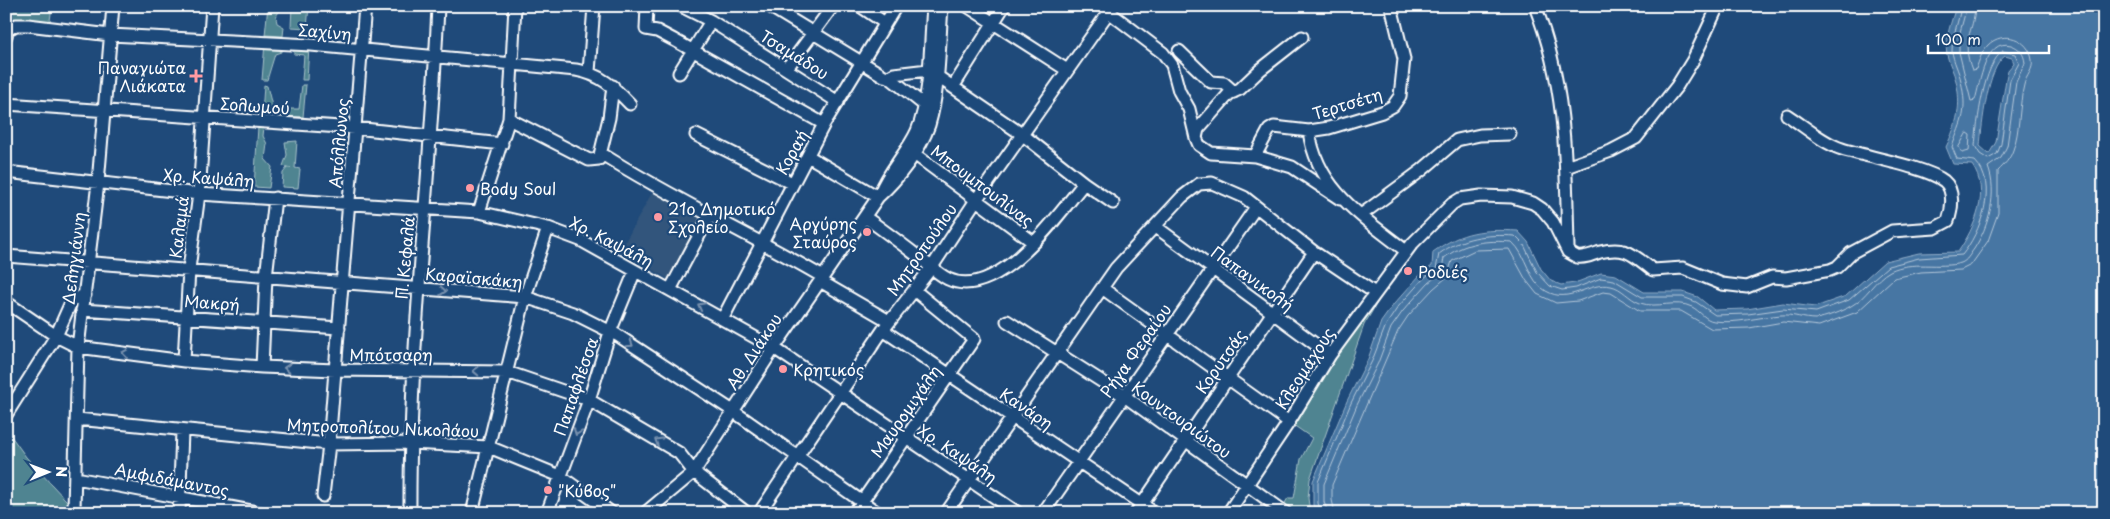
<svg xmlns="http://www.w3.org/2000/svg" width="2110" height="519" viewBox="0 0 2110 519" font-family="'Playpen Sans',sans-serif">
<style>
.built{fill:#31557b}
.green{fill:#4f8491;stroke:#a7c2c8}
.water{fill:#4776a3;stroke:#91adc8;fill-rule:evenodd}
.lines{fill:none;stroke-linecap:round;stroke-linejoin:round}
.shore{stroke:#b5c8da;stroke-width:1}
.minor-casing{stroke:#fff;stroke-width:15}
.minor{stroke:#1f4a7a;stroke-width:11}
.oneway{stroke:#7992af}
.poi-dot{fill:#ff9aa2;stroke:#1f4a7a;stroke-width:2}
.labels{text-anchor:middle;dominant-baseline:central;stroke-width:4.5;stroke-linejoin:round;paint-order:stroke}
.street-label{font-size:16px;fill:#fff;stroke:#1f4a7a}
.poi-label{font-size:16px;fill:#fff;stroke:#1f4a7a;text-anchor:start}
</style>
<rect width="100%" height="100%" fill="#1f4a7a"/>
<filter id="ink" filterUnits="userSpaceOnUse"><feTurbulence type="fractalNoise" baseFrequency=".02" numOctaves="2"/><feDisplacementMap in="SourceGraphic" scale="10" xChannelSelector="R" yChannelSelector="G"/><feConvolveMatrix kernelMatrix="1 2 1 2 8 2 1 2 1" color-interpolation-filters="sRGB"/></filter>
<g filter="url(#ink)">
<!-- built -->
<path class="built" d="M654 189 707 216 672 281 620 251Z"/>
<!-- green -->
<path class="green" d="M6 6H52L49 28 16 25 6 36Z
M268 6H285C281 12 274 12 277 23L284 27 283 36 265 35Z
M292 6H309L307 28 291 27Z
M265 43 281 44V52L275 54 267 80H262Z
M309 46 307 80H302L304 55 294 54 293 47Z
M264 85 267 86 274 114H262Z
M302 85H306L303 117H287L289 109H299Z
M258 127H264L263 136 267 144 265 159 272 167 269 188 254 187Z
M297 141 295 168 300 169 298 188 282 187 283 173 287 168H291L283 166 287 155 285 142Z
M1375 293 1380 298 1364 325 1310 479 1308 498 1310 513H1286L1281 510 1288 498H1294L1301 459 1312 438 1289 422Z
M6 429 26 457 78 513H6Z"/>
<!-- water -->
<path class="water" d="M1956 6H2104V513H1317L1313 505V481L1347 401 1368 359 1381 322 1394 304 1420 275 1432 266 1433 252C1462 231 1483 229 1518 231L1528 242 1541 269 1551 281 1561 285 1575 283 1601 273 1616 275 1644 292H1683L1698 297 1714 310 1747 309 1783 303 1815 307 1846 296 1885 261 1919 253 1958 252C1975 227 1991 192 1972 165L1953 164 1946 147C1957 124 1962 106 1956 81 1954 72 1949 64 1947 55 1944 39 1952 21 1956 6ZM2005 56 2012 58 2014 63 2008 70 2006 79 1996 142 1989 154 1980 146C1982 125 1987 68 2005 56Z"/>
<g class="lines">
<!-- shore -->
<path class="shore" d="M2003 51 2015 54 2019 63 2010 80 2001 144 1997 154 1988 159 1980 154 1975 146C1977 124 1983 64 2003 51Z
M1967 133 1970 135 1969 151 1962 153 1959 147Z
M1321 513 1318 503V482L1351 403 1372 361 1386 325 1398 307 1424 278 1436 269 1439 254C1462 237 1486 234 1515 236L1524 245 1537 272 1550 286 1562 290 1576 288 1601 278 1614 280 1642 297H1683L1696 302 1715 315 1748 314 1783 309 1816 312 1849 300 1888 266 1919 258 1962 255C1980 233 1999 185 1975 161L1957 159 1952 147C1962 119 1968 113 1961 81 1959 71 1953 61 1952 51 1952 35 1959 22 1961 6
M1328 513 1324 502V484L1357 405 1378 363 1391 328 1403 311 1428 283 1441 273 1444 258C1465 242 1487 240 1512 242 1527 255 1528 281 1546 291 1570 305 1588 281 1611 286 1622 288 1629 299 1640 303 1657 309 1676 299 1692 307 1700 311 1705 320 1714 321 1736 324 1759 317 1781 315 1793 314 1804 319 1815 319 1825 318 1842 311 1851 306 1866 298 1875 279 1890 271 1912 260 1939 269 1961 263 1967 261 1970 254 1974 249 1989 226 1998 193 1988 167L2001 158 2007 146 2016 82 2025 63C2024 54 2020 48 2011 45 1985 38 1980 84 1975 100L1971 101 1959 52V36L1967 6
M1335 513 1332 500V485L1398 331 1408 316 1433 289 1447 277 1452 261 1475 250 1509 249 1526 280 1537 294 1556 303 1578 301 1603 292 1611 293 1640 311H1681L1712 329 1749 328 1783 322 1819 326 1857 312 1894 278 1921 272 1961 270 1971 265 1988 241 1998 213V171C2005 164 2010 159 2013 150 2020 132 2019 104 2024 85 2026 75 2034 70 2032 60 2029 38 2003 30 1988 45 1982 51 1979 61 1976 69L1972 70C1960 39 1974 34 1975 6"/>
<!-- minor casing -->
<g class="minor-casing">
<path id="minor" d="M647 6 646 29 657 31 674 40 824 124
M681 6 711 21 838 102
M769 6 884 76 889 77 924 105
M860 6 885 23
M967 6 1067 70
M1101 6 1163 53 1172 65 1179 91 1189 109 1196 138
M1535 6C1567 87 1566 163 1568 248
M6 36 7 30 16 25H28L110 35 311 45 576 70C600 74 614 87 630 104
M1302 37 1260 70 1240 89 1229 94 1198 129 1196 138 1199 145 1211 153 1255 156 1292 167 1340 199
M1179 51 1211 82 1224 83 1234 92
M787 68 833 6
M589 72 594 6
M679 73 711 21
M889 77 894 74 928 70 1023 135 1084 183 1113 203
M953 87 1004 6
M6 104 355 128 502 144
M509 119 589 160 599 159 609 118 613 86
M1309 131C1317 190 1363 217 1406 251
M696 135 792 183
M913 153 1033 242
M602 154C673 199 750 234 823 277
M808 156 878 197
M1255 156 1269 130 1274 127 1309 131 1329 128 1382 112 1393 106 1400 96 1404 59 1391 6
M1566 167 1611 151 1636 138 1677 86 1693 60 1718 6
M6 172 199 194 479 212 548 228 580 240 774 348 1018 513
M880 193C889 170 907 153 917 131 931 99 930 42 933 6
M479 212 509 119 515 6
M1361 215 1422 170 1457 140 1480 135 1510 134
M865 217C883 230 902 244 920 258 929 265 938 274 948 279 997 302 1058 216 1084 183
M1156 227 1330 355
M6 256 525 297 573 313 617 335 733 411 878 513
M820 281 889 321
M1102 288 1116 268 1182 197 1199 184 1212 183 1244 197 1314 252 1375 293
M670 290 710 215
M6 302 56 336 78 347 184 361 262 367 335 370 507 372 589 400 679 453 694 472 747 513
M82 310 339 328
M723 318 824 124 896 6
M1007 321 1123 395 1286 513
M883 330 1155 513
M184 361 189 269 199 194 212 6
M262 367 266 277 275 198
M6 415 56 336 72 300 85 295
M77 419 329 444 410 443 489 447 560 476 612 513
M76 478 262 513
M323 496 329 444 365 6
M78 513 74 509 78 347 98 183 113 6
M179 513 182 431
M410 513C409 343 431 175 438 6
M472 513 525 297 548 228
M547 513 589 400 610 332 635 271
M645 513 694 472 774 348 878 197C898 179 920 151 929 125 940 88 939 45 942 6
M759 513 883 330 932 267 976 200 1113 6
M854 513 974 339 914 290
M946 513 1102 288 1289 422
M1043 513 1256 207
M1136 513 1314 252
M1228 513 1289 422 1330 355 1412 244 1452 204 1460 199 1481 196 1512 197 1533 203 1542 209 1553 222 1568 252 1577 257C1585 258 1592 255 1600 252 1627 245 1634 256 1653 270L1683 268 1722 284 1747 287 1772 277 1786 278 1830 270 1837 267 1851 253 1892 231 1935 228 1948 221C1952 210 1955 190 1944 181 1926 167 1867 157 1842 149 1823 143 1804 126 1787 115"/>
</g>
<!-- minor -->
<use href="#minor" class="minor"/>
</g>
<!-- one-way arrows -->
<defs><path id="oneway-chevron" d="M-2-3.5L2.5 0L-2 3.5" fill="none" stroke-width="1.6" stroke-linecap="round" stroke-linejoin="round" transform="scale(1.25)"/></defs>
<g class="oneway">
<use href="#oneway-chevron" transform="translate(443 291) rotate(4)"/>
<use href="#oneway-chevron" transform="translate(701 306) rotate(-152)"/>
<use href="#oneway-chevron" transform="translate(630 344) rotate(33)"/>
<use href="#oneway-chevron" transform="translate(125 353) rotate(-172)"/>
<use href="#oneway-chevron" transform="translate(287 368) rotate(-177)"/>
<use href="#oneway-chevron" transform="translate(476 371) rotate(-178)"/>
<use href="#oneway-chevron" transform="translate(577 432) rotate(111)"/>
<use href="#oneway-chevron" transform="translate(658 441) rotate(-149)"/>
</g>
</g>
<!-- markers -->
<g class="poi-dot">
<path d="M193.5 68.5h5v5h5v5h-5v5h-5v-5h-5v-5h5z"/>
<circle cx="470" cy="188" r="5"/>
<circle cx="658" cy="217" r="5"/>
<circle cx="867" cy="232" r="5"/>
<circle cx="1408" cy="271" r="5"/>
<circle cx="783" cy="369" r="5"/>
<circle cx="548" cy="490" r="5"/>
</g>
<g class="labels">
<!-- street labels -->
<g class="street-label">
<text transform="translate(325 31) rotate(5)">Σαχίνη</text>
<text transform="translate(795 54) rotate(32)">Τσαμάδου</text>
<text transform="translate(1347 103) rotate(-17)">Τερτσέτη</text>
<text transform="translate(255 105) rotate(4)">Σολωμού</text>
<text transform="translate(338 143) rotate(-85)">Απόλλωνος</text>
<text transform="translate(791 152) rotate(-61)">Κοραή</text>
<text transform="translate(209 177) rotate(4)">Χρ. Καψάλη</text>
<text transform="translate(983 185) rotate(37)">Μπουμπουλίνας</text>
<text transform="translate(178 227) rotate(-83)">Καλαμά</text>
<text transform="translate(612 241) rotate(27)">Χρ. Καψάλη</text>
<text transform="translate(921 249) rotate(-55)">Μητροπούλου</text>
<text transform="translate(73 258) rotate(-83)">Δεληγιάννη</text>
<text transform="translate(404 258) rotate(-85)">Π. Κεφαλά</text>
<text transform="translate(474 277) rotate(5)">Καραϊσκάκη</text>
<text transform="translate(1253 278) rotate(36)">Παπανικολή</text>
<text transform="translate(212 302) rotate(4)">Μακρή</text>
<text transform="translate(1135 350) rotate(-55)">Ρήγα Φεραίου</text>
<text transform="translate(753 351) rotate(-57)">Αθ. Διάκου</text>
<text x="391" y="354">Μπότσαρη</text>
<text transform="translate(1220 361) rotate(-55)">Κορυτσάς</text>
<text transform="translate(1304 368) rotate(-57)">Κλεομάχους</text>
<text transform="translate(575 386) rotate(-71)">Παπαφλέσσα</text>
<text transform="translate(1027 408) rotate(34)">Κανάρη</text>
<text transform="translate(905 411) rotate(-55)">Μαυρομιχάλη</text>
<text transform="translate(1182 419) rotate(36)">Κουντουριώτου</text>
<text transform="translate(383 427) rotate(2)">Μητροπολίτου Νικολάου</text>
<text transform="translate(958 453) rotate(34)">Χρ. Καψάλη</text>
<text transform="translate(172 479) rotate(11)">Αμφιδάμαντος</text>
</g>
<!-- poi labels -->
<g class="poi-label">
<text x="186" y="67" text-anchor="end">Παναγιώτα<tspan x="186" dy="18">Λιάκατα</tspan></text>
<text x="480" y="188">Body Soul</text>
<text x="668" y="208">21ο Δημοτικό<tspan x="668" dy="18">Σχολείο</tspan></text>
<text x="857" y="223" text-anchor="end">Αργύρης<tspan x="857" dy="18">Σταύρος</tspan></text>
<text x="1418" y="271">Ροδιές</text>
<text x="793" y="369">Κρητικός</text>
<text x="558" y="490">"Κύβος"</text>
</g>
</g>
<!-- margin -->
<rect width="2110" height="519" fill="none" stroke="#1f4a7a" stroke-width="25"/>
<rect x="12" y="12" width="2085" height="494" fill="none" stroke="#fff" stroke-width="2" filter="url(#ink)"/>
<!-- north arrow -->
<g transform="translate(48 472) rotate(89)" stroke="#1f4a7a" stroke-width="4" paint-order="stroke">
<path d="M0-4L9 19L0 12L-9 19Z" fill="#ffffff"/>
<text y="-8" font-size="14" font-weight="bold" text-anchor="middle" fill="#ffffff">N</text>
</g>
<!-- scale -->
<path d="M1928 45v8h121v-8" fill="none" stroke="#ffffff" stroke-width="2.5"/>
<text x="1935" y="45" font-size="15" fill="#ffffff" stroke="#1f4a7a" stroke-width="4" paint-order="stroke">100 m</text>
</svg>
